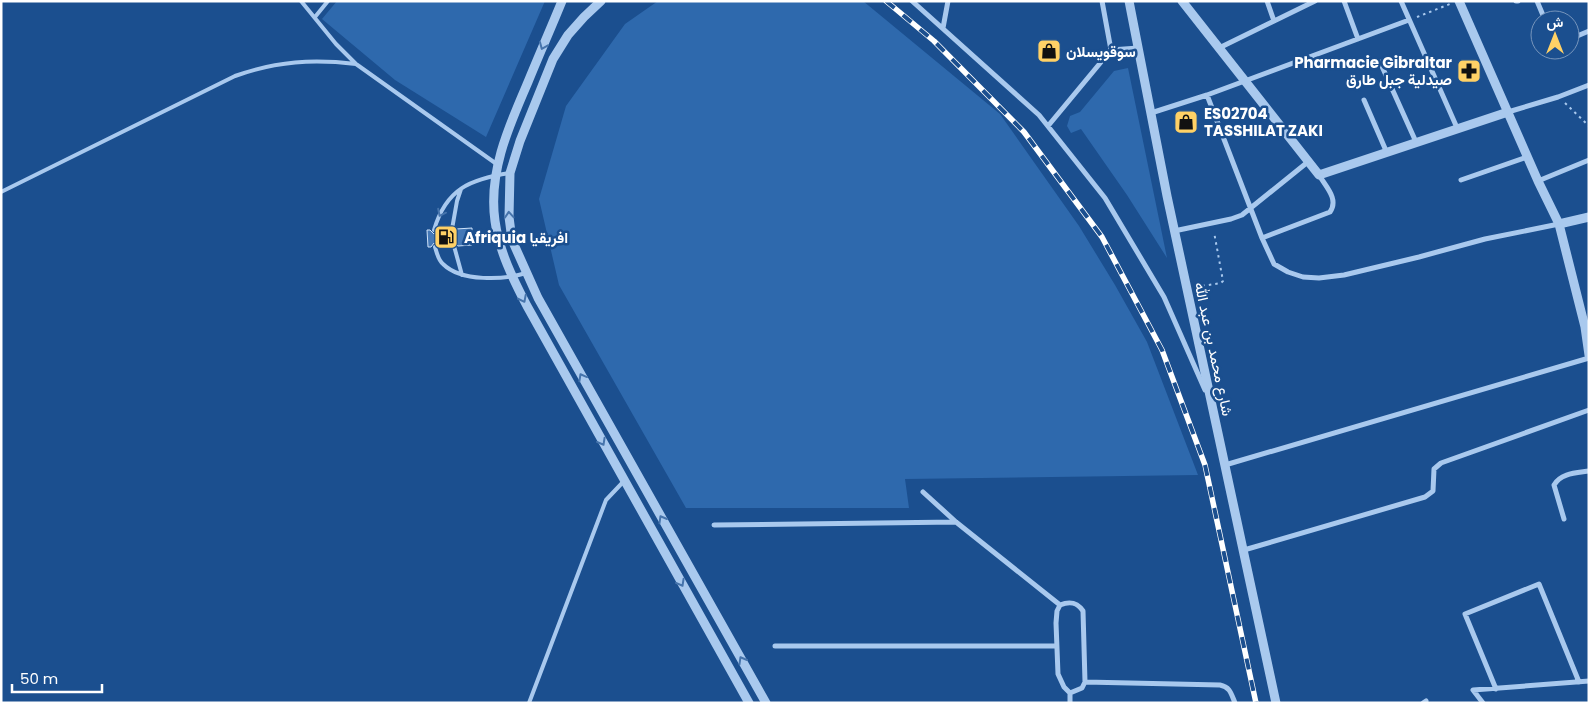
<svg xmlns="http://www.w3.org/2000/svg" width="1590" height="704" viewBox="0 0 1590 704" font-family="Poppins,Vazirmatn,sans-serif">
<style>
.green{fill:#2e69ad}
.building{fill:#4478b7;stroke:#cfe3fa}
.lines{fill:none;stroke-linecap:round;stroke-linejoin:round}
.path{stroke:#a9c9ee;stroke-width:2;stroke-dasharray:2.5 4;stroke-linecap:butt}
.service{stroke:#a9c9ee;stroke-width:4}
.minor{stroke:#a9c9ee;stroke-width:5}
.tertiary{stroke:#a9c9ee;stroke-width:9}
.rail-casing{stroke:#fff;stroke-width:5.5}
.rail{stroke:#1b4f8f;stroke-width:4;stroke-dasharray:11;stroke-linecap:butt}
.oneway{stroke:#4674ac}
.labels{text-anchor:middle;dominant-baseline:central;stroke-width:5;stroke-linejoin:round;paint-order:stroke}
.poi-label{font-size:15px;font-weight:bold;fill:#fff;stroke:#1b4f8f;text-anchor:start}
.street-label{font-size:15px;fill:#fff;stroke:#1b4f8f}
</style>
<rect width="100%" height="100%" fill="#1b4f8f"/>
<!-- green -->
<path class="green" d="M337 1H545L486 137 395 80 322 19Z
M658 1H863L1000 114 1079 226 1115 285 1147 342 1198 475 905 479 909 508H686L559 285 539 199 566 106 625 24Z
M1128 68 1167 258 1127 195 1081 129 1071 133 1067 126 1070 116 1080 112 1114 71Z"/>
<!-- building -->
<path class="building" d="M472 228V245L458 246 453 242 450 246 439 247 434 243 431 247H428L427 230H430L434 234 438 230 448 229 452 233 456 229Z"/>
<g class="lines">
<!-- path -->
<path class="path" d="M1417 17 1450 4
M1565 103 1589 126
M1196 287 1221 283 1223 281 1214 232"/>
<!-- service -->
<path class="service" d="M301 1 336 44 356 64 498 165
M315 17 328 1
M1 192 235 76C277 61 313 59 356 64
M452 229 457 201 461 189
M434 230C446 189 470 179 510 173
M454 246 462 275
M435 247C437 253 438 260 443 264 461 282 504 280 526 273
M529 703 606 500 624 481"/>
<!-- minor -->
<path class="minor" d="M912 1 1039 115 1105 198 1164 297 1205 390
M1267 1 1274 21
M1344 1 1358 39
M1401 1 1458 130
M1516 1H1518
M1537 1 1545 20
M943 28 948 1
M1570 39 1589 31
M1219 48 1315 1
M1111 50 1138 48
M1380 62 1416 142
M1207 95 1262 238 1274 264 1288 272 1303 277 1319 278 1344 275 1419 257 1485 239 1559 224
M1364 100 1387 153
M1508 112 1558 97 1589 85
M1151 113 1207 95 1409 20
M1048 126 1111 50 1102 1
M1461 180 1527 157
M1538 181 1589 160
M1174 231 1231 219 1242 215 1309 161
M1262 238 1330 212C1339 199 1326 187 1319 175
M1225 465 1589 358
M923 492 956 522 1060 605 1057 611 1056 623 1058 674 1064 687 1070 693V703
M1564 519 1554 485C1561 473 1576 473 1589 471
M714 525 956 522
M1244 550 1425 497 1433 491 1434 469 1441 463 1589 410
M1060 605C1070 601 1077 602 1083 611L1085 682
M775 646H1056
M1496 689 1465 614 1539 584 1579 682
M1070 693 1082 688 1085 682 1220 685C1230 687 1231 693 1235 703
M1423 703 1426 701
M1483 703 1473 690 1589 681"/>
<!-- tertiary -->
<path class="tertiary" d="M562 1C551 28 539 55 528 82 509 126 488 172 495 221 499 251 513 279 527 306L749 703
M601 1 584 17 568 35 553 59 520 141 510 173 509 217 512 240 538 298 766 703
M1129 1 1167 196 1276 703
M1182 1 1319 175 1508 112
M1459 1 1538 181 1559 224 1585 327 1589 355
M1559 224 1589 217"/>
<!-- rail casing -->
<g class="rail-casing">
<path id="rail" d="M886 1 934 41 1024 132 1102 237 1162 350 1205 465 1256 703"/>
</g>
<!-- rail -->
<use href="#rail" class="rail"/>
</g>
<!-- one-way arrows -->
<defs><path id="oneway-chevron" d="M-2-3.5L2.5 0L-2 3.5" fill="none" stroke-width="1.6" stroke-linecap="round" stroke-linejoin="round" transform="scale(1.25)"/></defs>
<g class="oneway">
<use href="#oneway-chevron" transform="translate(543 46) rotate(113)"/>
<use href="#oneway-chevron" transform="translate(441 213) rotate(116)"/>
<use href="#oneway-chevron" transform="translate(509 215) rotate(-94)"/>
<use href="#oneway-chevron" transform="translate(523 299) rotate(63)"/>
<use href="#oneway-chevron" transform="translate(582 377) rotate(-119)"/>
<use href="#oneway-chevron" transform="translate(602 442) rotate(61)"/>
<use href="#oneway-chevron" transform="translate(662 519) rotate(-120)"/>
<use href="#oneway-chevron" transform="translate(681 583) rotate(61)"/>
<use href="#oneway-chevron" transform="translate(742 660) rotate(-120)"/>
</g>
<!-- icons -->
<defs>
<g id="shop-square" transform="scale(1.25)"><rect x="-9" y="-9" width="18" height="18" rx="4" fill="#ffd166" stroke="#1b4f8f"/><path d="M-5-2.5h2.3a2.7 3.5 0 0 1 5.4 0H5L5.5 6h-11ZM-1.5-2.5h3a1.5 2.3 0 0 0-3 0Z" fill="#111"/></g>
<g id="pharmacy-square" transform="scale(1.25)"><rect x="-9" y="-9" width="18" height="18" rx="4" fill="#ffd166" stroke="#1b4f8f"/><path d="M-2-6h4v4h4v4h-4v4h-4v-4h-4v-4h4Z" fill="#111"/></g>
<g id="fuel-square" transform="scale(1.25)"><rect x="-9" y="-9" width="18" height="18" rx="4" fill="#ffd166" stroke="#1b4f8f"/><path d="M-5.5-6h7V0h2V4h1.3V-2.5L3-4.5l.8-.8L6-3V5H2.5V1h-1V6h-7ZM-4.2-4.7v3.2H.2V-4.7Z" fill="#111"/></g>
</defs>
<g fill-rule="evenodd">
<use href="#shop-square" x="1049" y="51"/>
<use href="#pharmacy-square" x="1469" y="71"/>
<use href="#shop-square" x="1186" y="122"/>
<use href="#fuel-square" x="446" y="237"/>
</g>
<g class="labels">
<!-- poi labels -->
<g class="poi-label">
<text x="1066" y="51">سوقويسلان</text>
<text x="1452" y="62" text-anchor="end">Pharmacie Gibraltar<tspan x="1452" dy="17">صيدلية جبل طارق</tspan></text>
<text x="1204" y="113">ES02704<tspan x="1204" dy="17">TASSHILAT ZAKI</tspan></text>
<text x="464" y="237">Afriquia افريقيا</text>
</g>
<!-- street labels -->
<g class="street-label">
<text transform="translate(1214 349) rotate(78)">شارع محمد بن عبد الله</text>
</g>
</g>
<!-- border -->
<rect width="1590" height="704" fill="none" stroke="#ffffff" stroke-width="5"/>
<!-- north arrow -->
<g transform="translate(1555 35)"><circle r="24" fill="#1b4f8f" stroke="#7695bc"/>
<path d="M0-4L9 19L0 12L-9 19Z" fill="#ffd166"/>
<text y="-8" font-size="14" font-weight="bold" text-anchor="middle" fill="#ffffff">ش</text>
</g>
<!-- scale -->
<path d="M12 684v8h90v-8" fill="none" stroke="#ffffff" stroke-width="2.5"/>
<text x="20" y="684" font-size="15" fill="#ffffff" stroke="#1b4f8f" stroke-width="4" paint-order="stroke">50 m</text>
</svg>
